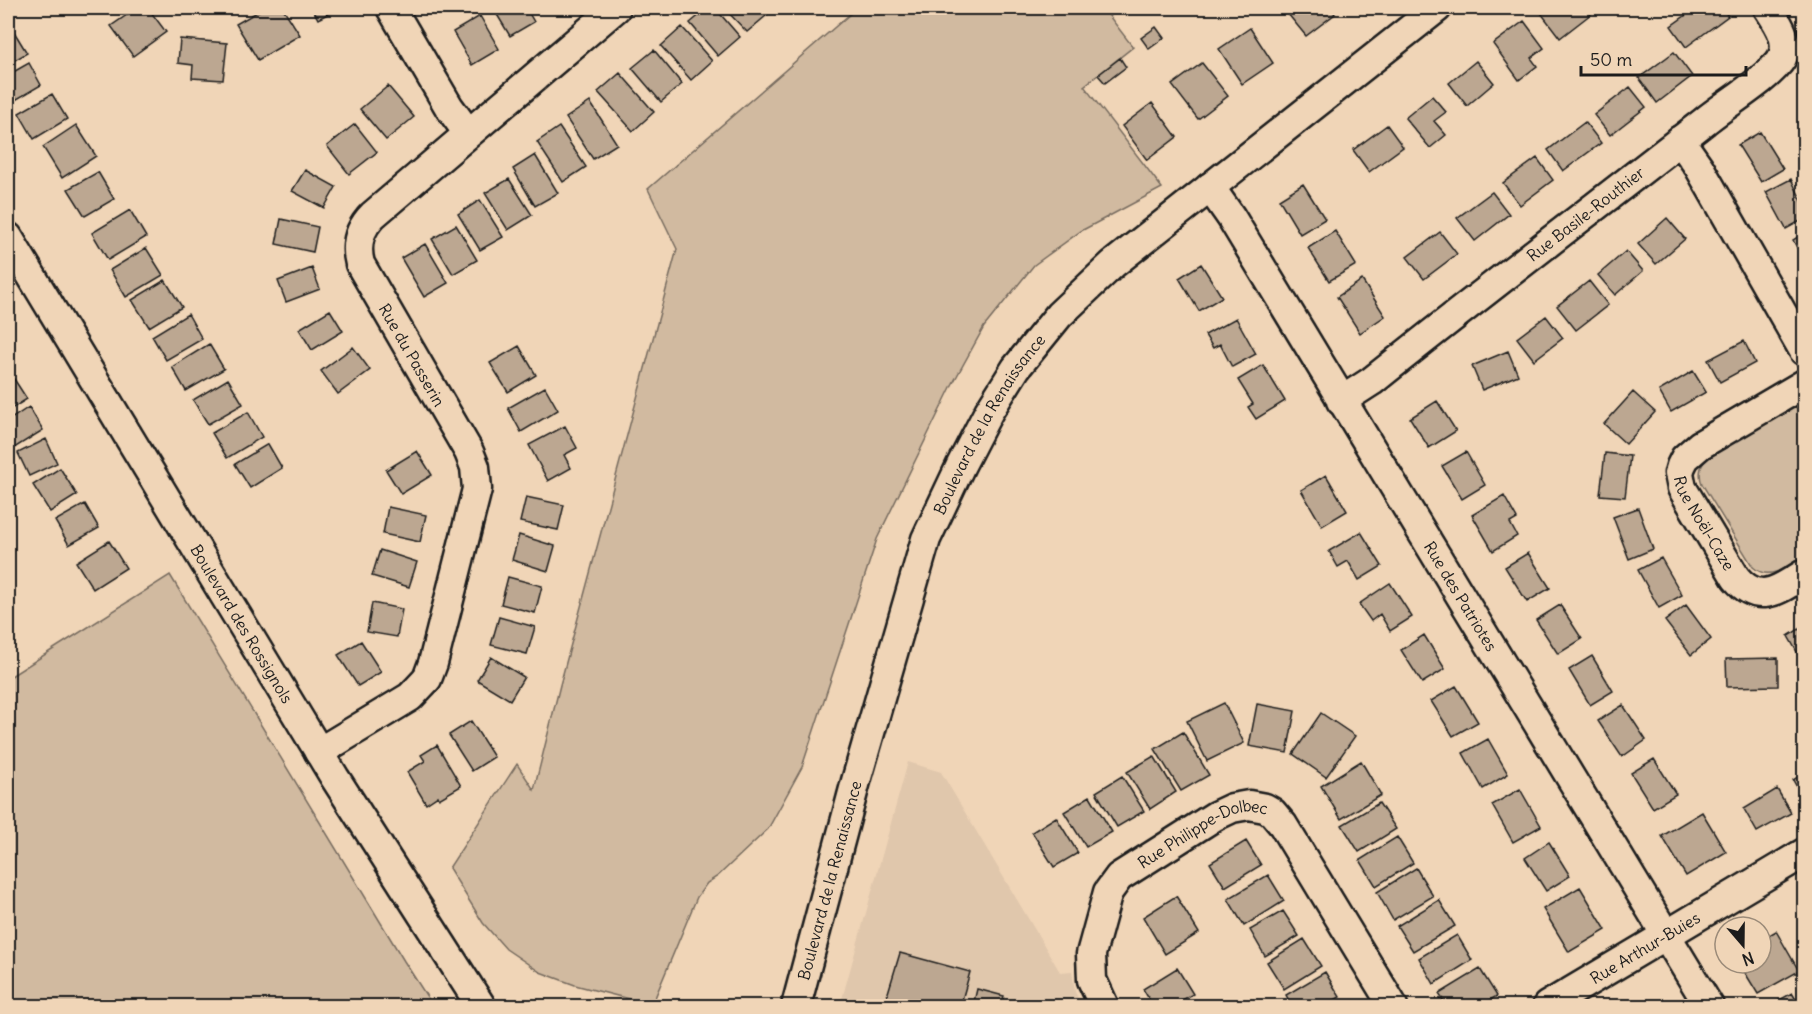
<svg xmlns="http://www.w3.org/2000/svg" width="1812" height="1014" viewBox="0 0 1812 1014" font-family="Delius,sans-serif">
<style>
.built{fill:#e0c7ac}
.green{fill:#d1baa0;stroke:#766b5e;stroke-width:1.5}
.building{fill:#bca791;stroke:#1c1c1c;stroke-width:1.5}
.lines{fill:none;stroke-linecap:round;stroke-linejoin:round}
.minor-casing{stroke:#1c1c1c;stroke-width:33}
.minor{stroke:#f0d5b7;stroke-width:28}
.labels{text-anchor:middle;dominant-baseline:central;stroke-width:4.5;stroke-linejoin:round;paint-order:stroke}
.street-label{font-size:16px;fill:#1c1c1c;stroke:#f0d5b7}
</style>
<rect width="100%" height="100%" fill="#f0d5b7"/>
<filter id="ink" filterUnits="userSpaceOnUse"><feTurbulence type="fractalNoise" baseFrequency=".0167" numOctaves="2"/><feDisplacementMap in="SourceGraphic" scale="12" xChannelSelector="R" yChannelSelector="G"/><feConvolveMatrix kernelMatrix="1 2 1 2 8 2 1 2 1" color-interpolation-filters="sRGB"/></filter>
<g filter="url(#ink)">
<!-- built -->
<path class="built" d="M908 762 941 772 1060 972 1072 971 1075 992 1082 1006H840Z"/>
<!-- green -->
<path class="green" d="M857 8H1103L1133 47 1084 86 1162 188 1081 231 1034 265 984 327 952 385 877 539 802 767 768 829 718 876 707 883 697 897 652 1005 575 985 540 972 506 949 483 923 449 868 517 764 534 790 560 685 677 249 648 189Z
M1804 402V555C1789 565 1770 583 1753 567L1702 484C1697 470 1702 462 1713 453L1798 404Z
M170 575 404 961 433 1006H8V678Z"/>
<!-- building -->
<path class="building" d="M137 8H148L166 32 133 56 111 26Z
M264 8H283L300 35 258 60 236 24Z
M312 8H339L318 19Z
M493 8H526L534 22 510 36Z
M708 8H715L740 37 718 56 690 23Z
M724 8H760L767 15 747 32Z
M1283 8H1337L1333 11 1335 14 1306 36Z
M1548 8H1586L1591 14 1560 38 1541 13Z
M1696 8H1722L1728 16 1686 47 1671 26Z
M480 16 499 49 472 65 453 32Z
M1524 21 1544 48 1531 58 1537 66 1519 80 1493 44Z
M682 27 712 61 691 80 661 46Z
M1156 27 1164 38 1149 49 1141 38Z
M1250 28 1273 63 1242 84 1219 49Z
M13 30 27 53 8 64V33Z
M180 39 227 43 223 80 192 78 193 65 178 63Z
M654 50 682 84 661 102 632 68Z
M1674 52 1692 76 1657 103 1639 78Z
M1120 58 1126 67 1105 83 1098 75Z
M1476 61 1494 83 1467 106 1449 83Z
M29 63 41 85 12 102 8 94V75Z
M1202 63 1228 96 1198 119 1172 85Z
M620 73 654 112 633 131 598 92Z
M388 86 414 117 386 140 360 109Z
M1630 87 1646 107 1610 135 1594 115Z
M52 94 67 119 34 139 19 113Z
M1432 96 1446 112 1434 121 1446 135 1430 148 1405 118Z
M590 102 617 144 593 159 566 118Z
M1152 103 1177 137 1147 160 1122 126Z
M1585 122 1601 143 1563 171 1548 150Z
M355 124 377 152 349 174 327 146Z
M76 125 96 156 62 178 43 147Z
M1387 125 1403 147 1369 172 1353 150Z
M559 127 586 167 563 182 537 142Z
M1760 132 1783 169 1761 182 1738 145Z
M535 155 558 193 535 206 513 169Z
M1537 158 1553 180 1520 205 1503 183Z
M305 170 336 187 324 208 292 191Z
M98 172 114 199 85 216 68 189Z
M509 179 532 215 508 230 485 193Z
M1791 179 1804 205V219L1786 229 1766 192Z
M1303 184 1325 219 1300 234 1279 199Z
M1492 192 1509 214 1475 241 1457 218Z
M480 200 503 237 480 250 458 214Z
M130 210 146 237 108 260 92 233Z
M1667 218 1685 239 1656 264 1638 244Z
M281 219 318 227 313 252 276 244Z
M456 225 477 260 453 274 432 239Z
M1335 231 1356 265 1329 281 1308 248Z
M1440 232 1457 254 1424 279 1407 257Z
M1804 233V261L1793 240Z
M425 244 448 283 424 297 401 258Z
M146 248 163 275 126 297 110 270Z
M1626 251 1643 271 1615 295 1598 275Z
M1201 264 1222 297 1199 311 1179 278Z
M312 268 320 289 286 302 278 281Z
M165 280 182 307 149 327 132 300Z
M1362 280 1385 316 1360 333 1337 297Z
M1589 281 1608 305 1576 330 1557 306Z
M330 310 343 331 312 350 299 329Z
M188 314 202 339 166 360 152 336Z
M1546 316 1563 338 1534 360 1517 338Z
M1236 318 1256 354 1232 367 1220 344 1213 348 1205 335Z
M1744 341 1755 363 1720 382 1708 360Z
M209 344 224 369 186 391 172 367Z
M519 346 536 375 508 392 490 363Z
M353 347 370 370 338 394 321 371Z
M1508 351 1518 375 1482 390 1472 366Z
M1263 365 1285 401 1256 419 1248 407 1253 404 1238 380Z
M1693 371 1706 392 1671 412 1659 391Z
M14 379 27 399 8 411V383Z
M228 379 243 404 208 424 193 400Z
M545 387 558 410 521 432 508 408Z
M1633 392 1655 412 1626 444 1604 424Z
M1437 401 1456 431 1429 448 1410 418Z
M29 407 43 430 11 450 8 444V421Z
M248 412 262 437 227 458 212 433Z
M565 426 577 448 564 455 571 468 548 481 529 445Z
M46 439 57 463 29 476 18 453Z
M268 444 282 468 250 488 235 464Z
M417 451 432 475 401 494 386 470Z
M1466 452 1485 485 1462 499 1442 466Z
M1605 453 1630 456 1625 497 1600 495Z
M60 468 77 495 50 512 33 485Z
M1326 475 1347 511 1322 526 1301 490Z
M1504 496 1517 519 1510 523 1517 536 1493 551 1472 515Z
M526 497 564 505 558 530 520 522Z
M85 504 99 528 69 545 55 521Z
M388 507 426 515 420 542 383 534Z
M1638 508 1653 549 1629 559 1613 517Z
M1361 532 1382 566 1359 580 1348 561 1338 567 1329 551Z
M519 535 555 546 548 571 512 560Z
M109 541 126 568 93 589 76 562Z
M380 550 417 562 409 587 372 576Z
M1528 553 1550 588 1527 602 1505 567Z
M1661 558 1682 595 1659 608 1638 570Z
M508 577 542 586 535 613 501 604Z
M1390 583 1412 617 1390 631 1380 614 1371 621 1359 604Z
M372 603 402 609 397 637 367 632Z
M1560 605 1582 639 1558 654 1536 620Z
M1686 605 1711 639 1691 655 1665 621Z
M499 617 535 627 527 654 491 645Z
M1804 626V657L1801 659 1788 636Z
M1424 635 1445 669 1422 683 1401 650Z
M361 641 381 672 358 686 338 655Z
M1592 656 1613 691 1590 705 1569 670Z
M491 657 524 677 510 700 477 680Z
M1778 658V686L1727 687 1726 659Z
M1456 686 1478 722 1453 736 1431 701Z
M1224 703 1244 743 1207 761 1187 721Z
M1257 704 1295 711 1287 753 1249 746Z
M1623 705 1646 740 1622 757 1598 721Z
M1321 713 1355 736 1326 777 1293 754Z
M471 721 494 757 472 771 449 735Z
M1183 732 1209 775 1181 791 1155 749Z
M1488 739 1508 774 1483 789 1463 753Z
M437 745 461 786 439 799 438 796 426 804 407 772 425 761 421 755Z
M1154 756 1176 792 1150 809 1127 772Z
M1654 759 1676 794 1653 808 1631 773Z
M1361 761 1381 795 1341 819 1321 786Z
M1804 773V800L1793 780Z
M1122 776 1144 811 1117 827 1096 792Z
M1520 789 1541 826 1513 842 1492 805Z
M1777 789 1791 813 1757 832 1744 809Z
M1090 796 1112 832 1086 847 1064 812Z
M1379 803 1396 829 1359 852 1342 825Z
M1702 812 1726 852 1686 876 1662 836Z
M1056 817 1078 853 1054 867 1032 832Z
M1397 837 1413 863 1376 886 1360 860Z
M1246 841 1261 865 1225 887 1210 863Z
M1549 842 1570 876 1546 891 1525 858Z
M1416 868 1433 896 1393 920 1377 892Z
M1268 875 1284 901 1244 926 1228 899Z
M1580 887 1606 930 1569 952 1543 909Z
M1176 896 1199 933 1165 954 1143 917Z
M1439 900 1455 926 1413 951 1397 926Z
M1283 911 1299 936 1265 956 1250 930Z
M1776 931 1799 971 1758 994 1739 963H1761V940Z
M1457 935 1472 960 1434 984 1419 958Z
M1304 939 1321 966 1284 989 1267 962Z
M900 953 970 972 962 1000 974 1002 977 989 1004 996 1002 1002 1018 1006H884Z
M1177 968 1193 994 1172 1006H1153L1143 989Z
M1480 969 1497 996 1480 1006H1447L1439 994Z
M1325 972 1340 997 1324 1006H1292L1286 995Z
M1792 993 1800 1006H1769Z"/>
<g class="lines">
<!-- minor casing -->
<g class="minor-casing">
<g id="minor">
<path d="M391 8 449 107 468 133"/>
<path d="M1680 140 1699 167 1804 351"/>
<path id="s1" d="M1210 187 1231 217 1709 1006"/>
<path id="s2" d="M8 237 335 778 481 1006"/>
<path id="s3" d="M1804 384 1700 445 1685 458 1681 466 1679 473 1682 488 1736 578C1759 606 1780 589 1804 574"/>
<path id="s4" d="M1341 401 1372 381C1482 293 1594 208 1705 121 1724 105 1771 77 1782 58 1791 41 1777 22 1768 8"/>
<path d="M319 752 410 697 427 679 433 663 477 489 475 467 469 452 360 264C355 245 359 229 373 215L616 8"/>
<path id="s5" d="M796 1006 856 781 926 539 961 465 989 411 1016 368 1059 315 1113 264 1437 8"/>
<path id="s6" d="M1104 1006 1092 980 1091 954 1108 892 1119 877 1215 816 1232 808 1249 805 1265 808 1272 812 1283 825 1393 1006"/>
<path id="s7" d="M1547 1006 1804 853"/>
</g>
</g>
<!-- minor -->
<use href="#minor" class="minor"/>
</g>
</g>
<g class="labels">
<!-- street labels -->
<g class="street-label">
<text stroke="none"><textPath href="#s4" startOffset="308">Rue Basile-Routhier</textPath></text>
<text transform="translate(412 355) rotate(60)">Rue du Passerin</text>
<text stroke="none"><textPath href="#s5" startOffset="616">Boulevard de la Renaissance</textPath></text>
<text stroke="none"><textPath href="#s3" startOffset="213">Rue Noël-Caze</textPath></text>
<text stroke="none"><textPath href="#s1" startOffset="480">Rue des Patriotes</textPath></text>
<text stroke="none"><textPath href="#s2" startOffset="452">Boulevard des Rossignols</textPath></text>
<text stroke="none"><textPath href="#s6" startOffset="234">Rue Philippe-Dolbec</textPath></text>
<text stroke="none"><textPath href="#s5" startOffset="130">Boulevard de la Renaissance</textPath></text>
<text stroke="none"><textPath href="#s7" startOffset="114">Rue Arthur-Buies</textPath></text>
</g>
</g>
<!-- margin -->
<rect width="1812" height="1014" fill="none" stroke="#f0d5b7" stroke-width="30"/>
<rect x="15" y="15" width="1782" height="984" fill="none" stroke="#1c1c1c" stroke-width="2" filter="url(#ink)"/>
<!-- north arrow -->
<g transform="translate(1743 945) rotate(160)"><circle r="28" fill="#f0d5b7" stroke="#9b8b79" stroke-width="1.5"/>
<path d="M0-4.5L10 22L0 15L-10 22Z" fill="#1c1c1c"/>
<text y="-9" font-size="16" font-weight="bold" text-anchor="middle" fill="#1c1c1c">N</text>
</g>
<!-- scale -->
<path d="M1581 66v9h165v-9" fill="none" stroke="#1c1c1c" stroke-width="3"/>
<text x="1590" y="66" font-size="18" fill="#1c1c1c" stroke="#f0d5b7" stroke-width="4.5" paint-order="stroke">50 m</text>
</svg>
